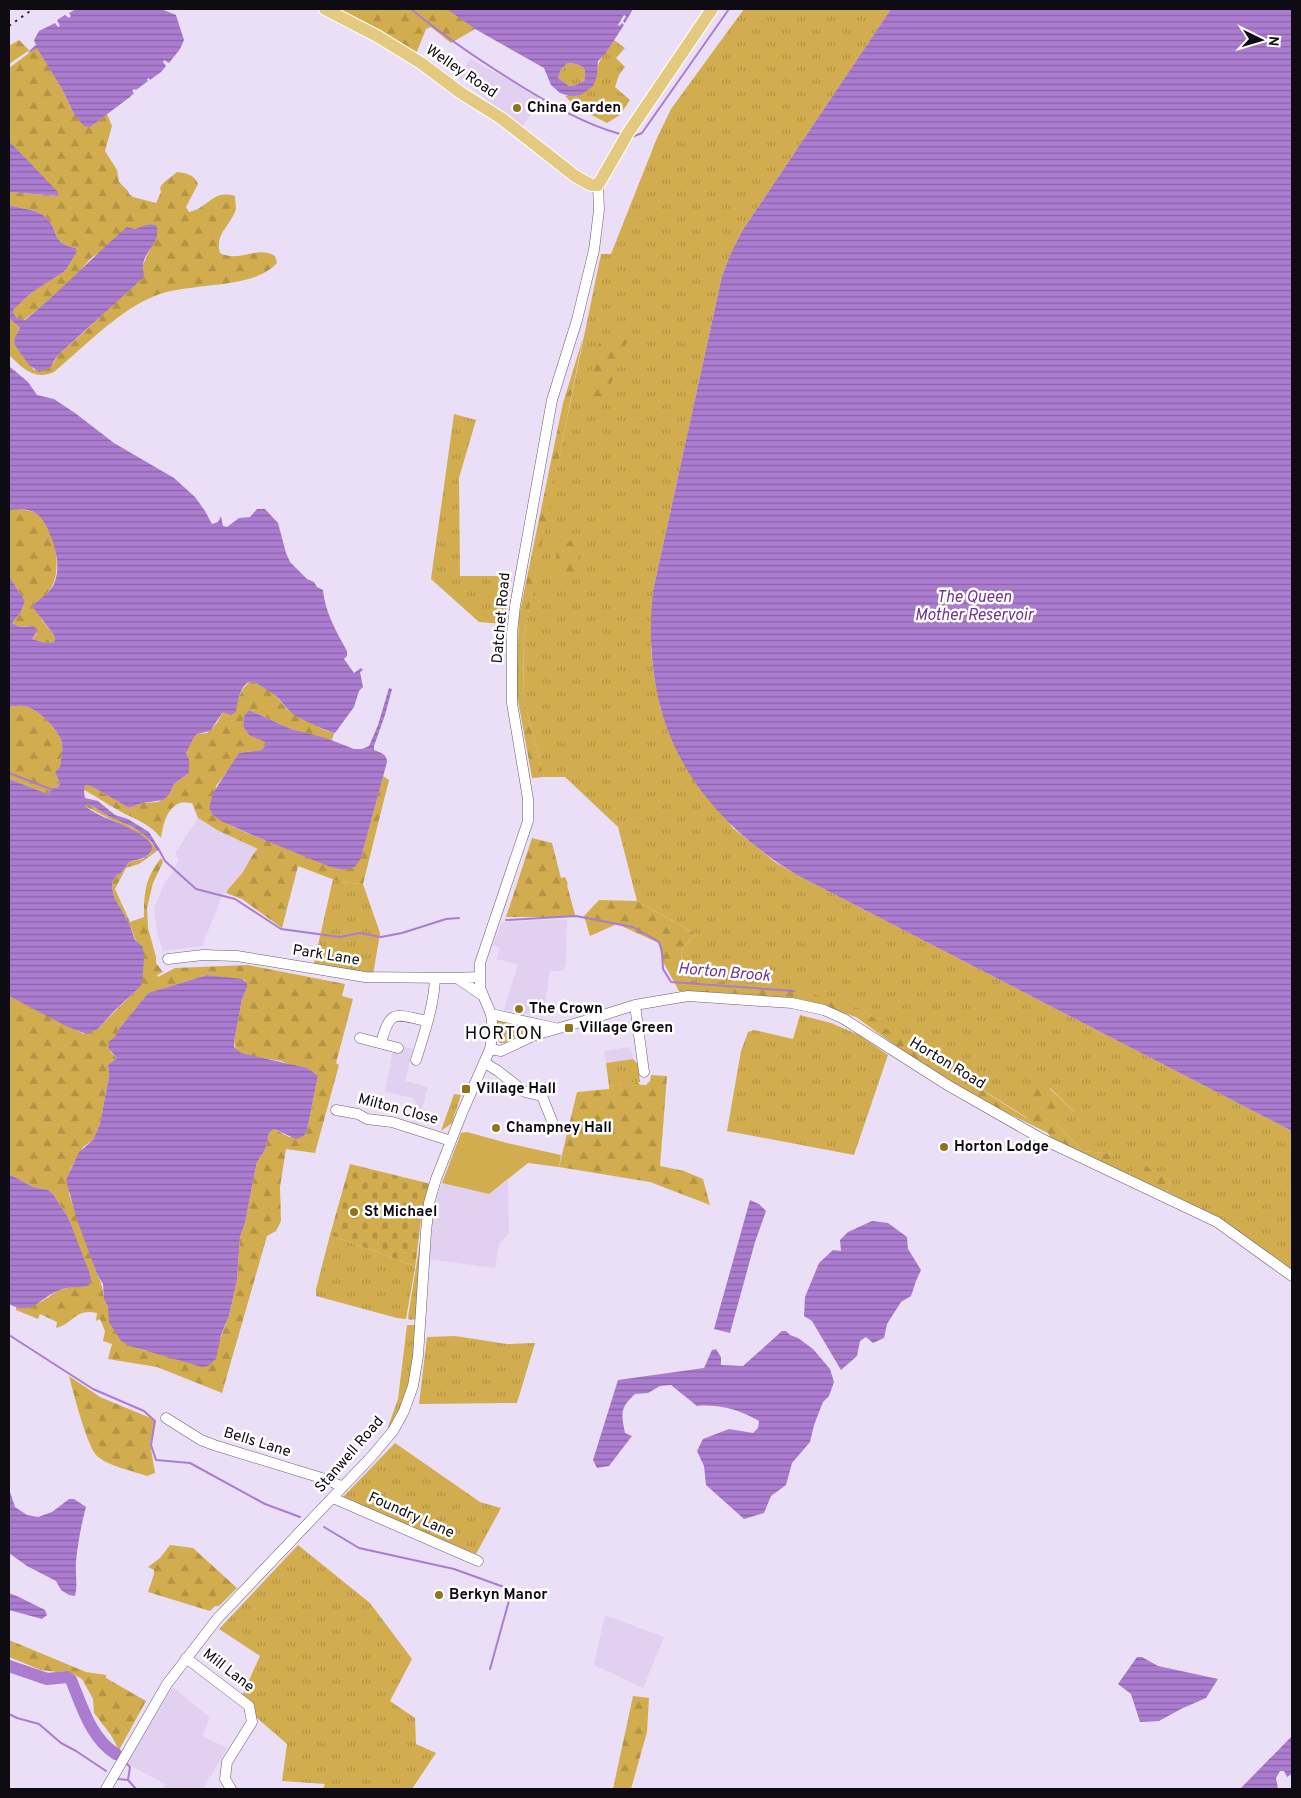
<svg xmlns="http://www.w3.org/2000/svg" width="1301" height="1798" viewBox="0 0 1301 1798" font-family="Overpass,sans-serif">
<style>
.built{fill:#e1d0ef}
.grass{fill:url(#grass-tufts)}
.forest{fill:url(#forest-firs);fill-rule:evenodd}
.cemetery{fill:url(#cemetery-stones)}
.park{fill:#d2ad4f}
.water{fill:url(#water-rules);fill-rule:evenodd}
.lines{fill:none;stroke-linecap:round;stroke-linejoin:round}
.stream{stroke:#ab7ccf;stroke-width:2}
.river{stroke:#ab7ccf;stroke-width:12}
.minor-casing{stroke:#695e73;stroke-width:11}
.major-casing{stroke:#fff;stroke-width:14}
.minor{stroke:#fff;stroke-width:10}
.major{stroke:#e3ca80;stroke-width:12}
.rail{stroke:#302b35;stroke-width:2;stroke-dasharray:2.5 5;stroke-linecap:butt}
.poi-dot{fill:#927319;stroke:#fff;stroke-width:2}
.labels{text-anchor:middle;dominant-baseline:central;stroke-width:5;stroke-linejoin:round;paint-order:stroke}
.street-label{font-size:15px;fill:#0f0b13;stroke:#fff}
.poi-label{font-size:15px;font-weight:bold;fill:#0f0b13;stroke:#fff;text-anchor:start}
.water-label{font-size:16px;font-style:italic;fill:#6f3396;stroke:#fff}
.quarter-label{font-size:18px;letter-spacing:1px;fill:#0f0b13;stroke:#fff}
</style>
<defs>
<pattern id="grass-tufts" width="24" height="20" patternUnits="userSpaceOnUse" patternTransform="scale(1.25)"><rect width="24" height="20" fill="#d2ad4f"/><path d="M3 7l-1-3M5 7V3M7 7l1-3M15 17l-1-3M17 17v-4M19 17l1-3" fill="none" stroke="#b39444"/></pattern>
<pattern id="forest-firs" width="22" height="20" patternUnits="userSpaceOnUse" patternTransform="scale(1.25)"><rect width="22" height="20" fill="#d2ad4f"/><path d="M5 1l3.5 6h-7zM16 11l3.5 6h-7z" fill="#b39444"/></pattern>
<pattern id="cemetery-stones" width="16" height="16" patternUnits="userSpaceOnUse" patternTransform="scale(1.25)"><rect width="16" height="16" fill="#d2ad4f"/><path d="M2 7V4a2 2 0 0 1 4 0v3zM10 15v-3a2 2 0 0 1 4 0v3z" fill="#b39444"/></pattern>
<pattern id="water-rules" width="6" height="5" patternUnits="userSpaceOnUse" patternTransform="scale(1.25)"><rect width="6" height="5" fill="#ab7ccf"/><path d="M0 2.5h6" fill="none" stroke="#8a64a7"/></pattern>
</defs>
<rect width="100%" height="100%" fill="#ebdef7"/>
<!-- built -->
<path class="built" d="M470 59 543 98 522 127 459 78Z
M198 818 219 831 259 849 252 854 239 878 230 886 226 893 223 894 202 946 163 951 157 933 154 908 164 884 172 873 179 859 175 853Z
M567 919 566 962 564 971H550L543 1017 504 1010 518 964 496 959 500 948 493 945 502 922Z
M401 1044 403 1046 413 1049 405 1081 428 1087 417 1126 412 1124 418 1107 413 1098 385 1092 393 1051 399 1053Z
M630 1047 633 1055V1059L606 1063 604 1051Z
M508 1180 509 1233 499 1244 495 1268 429 1259 434 1206 442 1183 489 1194Z
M605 1615 664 1637 643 1688 594 1665Z
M173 1687 210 1718 202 1736 227 1748 203 1789H162L165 1784 126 1763Z"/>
<!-- grass -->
<path class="grass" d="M744 9H891L742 231 731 253 722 276 653 591 651 650 654 677 661 710 679 755 733 828 775 862 797 875 1292 1131V1270C1251 1239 1213 1215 1167 1192L1170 1181 1140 1163 1129 1176 1107 1166 1113 1154 1083 1151 1057 1125 1053 1112H1074L1050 1088 1034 1116 1027 1118 886 1029 864 1010 691 981 683 977 681 950 696 934 637 901 618 827 565 777H544L524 700 523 639 543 535 601 254H611L657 138 671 109Z
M614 40 625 48 616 58 625 67 619 75 615 87 630 100 620 115 607 123 576 107 565 96H569L597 76C597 58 605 55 614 40Z
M568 63C582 64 588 67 584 81L576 85 569 86 558 78 561 69Z
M454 414 476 420 459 478 460 576H512L505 624 479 622 431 579Z
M333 879 340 882 363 884 380 933 373 975 313 967Z
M800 1015 831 1023 859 1035 888 1055 854 1155 727 1131 741 1051 748 1032 754 1030 793 1039Z
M500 1020 533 1027 534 1028 504 1043H500C495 1037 496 1028 497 1021Z
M633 1059 638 1064 640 1082 609 1086 606 1063Z
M454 1094 461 1095 452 1123 441 1131Z
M330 1235 412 1265 415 1268 406 1319 397 1318 316 1296V1289Z
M421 1236 416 1319 409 1320 408 1317Z
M407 1325H416L414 1358 404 1402 389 1429 388 1427 398 1399Z
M455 1336 507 1344 535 1343 517 1403 419 1404 427 1337Z
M395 1443 480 1502 501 1508 476 1554 342 1498Z
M298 1545 370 1603 412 1659 390 1701 415 1718 416 1744 436 1753 412 1789H323L325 1784 282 1781 287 1744 257 1718 251 1706 241 1698 260 1656 219 1629Z"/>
<!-- forest -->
<path class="forest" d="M333 9H448L475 29 451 43 431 27 426 29 416 54Z
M19 40 30 51 37 47 62 89 74 114 90 127 107 114 112 126 105 151 117 170 119 182 128 191 129 194 133 197 156 203 161 192 160 188C163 181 171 178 177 172 186 173 195 175 198 184L186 207 189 212C209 208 212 189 235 196 235 202 237 208 235 212 228 228 215 234 220 253 240 263 257 245 275 256L277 263C253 290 191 282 157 295 120 309 85 346 54 372 34 381 23 368 9 355V318L20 328 17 333 14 344 34 370 54 363 57 356C88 329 120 301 142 266 147 258 149 250 154 242L138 228 134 229 91 258 77 274 51 299 24 320C18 320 13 316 12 310L31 293 65 271 77 252 76 248C48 243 61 228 43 215 34 209 19 208 9 205V192L56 196 9 141V68L29 53 28 51 9 64V46Z
M629 337 600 412 584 398 599 343Z
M583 338 523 639 524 700 544 777 532 778 516 689 519 616 563 403Z
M16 509C25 510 34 510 42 517 55 530 61 567 53 584 50 592 41 599 34 604L42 620 54 635 55 639 54 642 46 643 32 639 37 633 31 626 20 627 12 623 21 612 25 601 9 576V510Z
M578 540 577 579 555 577 557 542Z
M250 682H254L273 693 288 710 324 730 334 733 332 740 291 729 249 710C234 727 251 736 266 742V745L261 750 239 753 231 767 216 786 213 815C236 831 263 839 288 849 306 856 324 864 342 870L361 858 383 776 389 780 363 884 340 882 298 866 282 928 242 899 226 893C229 887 233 884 238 878 247 869 248 858 258 849L219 831 198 818 192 803C189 803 183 802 180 803 166 808 163 826 161 838 148 822 135 820 118 810 106 804 96 796 84 790L85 785 91 786 129 808 142 803 158 802 169 795 174 784 189 773V759L186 753 193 737 197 734 207 733 217 723 223 712 236 707C238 698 242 687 250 682Z
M9 706C14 707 19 705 24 706 37 708 57 728 61 740 64 748 61 759 60 768L55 772 60 784 57 788 53 787 48 794 9 779Z
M88 804 145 834 157 851 139 864 126 868 115 889 130 922 144 917C144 893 145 878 161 858L163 862 153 883 147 908 148 928 156 957V963L163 972 157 975 158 977 175 968 248 965 345 984 342 996 353 999 336 1063 339 1065 315 1153 286 1149 280 1187 281 1221 276 1231 267 1236 222 1393 157 1367 108 1359 112 1344 103 1341 105 1331 100 1319 96 1321 97 1313C75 1308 73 1324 56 1328L57 1322 40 1314 38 1319 16 1310V1307L41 1302 59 1290 72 1287H83L91 1279 69 1219 53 1194 48 1190 33 1187 9 1174V996L84 1034 98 1029 115 1011 140 987 144 961 129 923 115 899 113 893 112 883 115 877 122 872 129 862 143 859 151 853 116 822 85 806ZM207 975 245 980 247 988 242 999 234 1042 236 1050 241 1053 255 1057 281 1061 318 1076 307 1130 304 1136 289 1137 274 1129 269 1133 265 1150 257 1162 254 1176 245 1223 240 1237 237 1280 229 1316 218 1344 145 1351 140 1349C131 1337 108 1313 105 1300 102 1290 103 1285 97 1274L69 1194 70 1170 83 1147 93 1140 100 1124 109 1076 108 1065 117 1058 110 1051 119 1029 148 993Z
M532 838 552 843 561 878 565 877 568 884 567 885 575 915 568 917H506Z
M599 900 637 901 696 934 681 950 683 977 691 981 785 985 864 1010 887 1029 1026 1118 1034 1115 1029 1101 1037 1089 1049 1088 1074 1112H1054L1057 1125 1083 1151 1114 1154 1107 1166 1054 1144 1048 1133 1005 1112 928 1069 856 1017 800 999 726 993 679 991 662 960 659 943 617 924 590 936 584 916Z
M651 1075 667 1076 660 1166 684 1171 703 1179 710 1205 650 1182 559 1167 577 1092 609 1089V1086L637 1082 641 1085H646L650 1081Z
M1140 1162 1170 1181 1167 1192 1129 1176Z
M69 1376 100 1397 153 1419 155 1424 150 1443 155 1473 147 1476C133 1471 108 1466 97 1456 87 1447 73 1391 69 1376Z
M170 1545 193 1548 237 1588 219 1606H215L210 1611 148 1592 154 1574V1570L148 1567 160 1558Z
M9 1640 86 1672 106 1675V1678L146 1701 119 1750 111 1735 94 1713 93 1699 82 1679 67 1671 57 1672 41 1670 9 1657Z
M633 1696 649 1698 647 1732 631 1789H613Z"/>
<!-- cemetery -->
<path class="cemetery" d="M350 1164 431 1184 423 1205 415 1268 412 1265 330 1235Z"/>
<!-- park -->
<path class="park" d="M467 1132 507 1143 561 1155 559 1167 528 1163 489 1194 442 1183 461 1133Z"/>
<!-- water -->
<path class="water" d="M76 9H161L176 15 184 40 180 49 169 63 164 60 163 62 166 66 161 72 150 80 149 78 147 79 148 81 136 90 134 89 132 91 134 93 130 97 90 127 84 126 74 114 62 89 37 48 31 52 30 50 36 45 34 40 39 31 55 23 58 27 60 26 57 20 65 15 69 18 71 16 69 13Z
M447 9H633L625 23 623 21 626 16 624 15 618 25 619 26 622 23 624 25 605 54 598 61 597 76 593 86 581 95 569 96 560 93 551 85 544 68 475 29ZM568 63C582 64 588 67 584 81L576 85 569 86 558 78 561 69Z
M891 9H1292V1131L797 875C688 808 640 719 653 591L722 276 731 253 742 231Z
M9 141 55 189 58 192V196L9 192Z
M9 205C19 208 34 209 43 215 61 228 48 243 76 248L77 252 65 271 31 293 13 310C13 316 18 320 25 320 61 291 92 257 127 227L134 229C142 227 147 223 156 225 162 240 146 250 143 264 142 268 144 273 144 277L57 356 50 368 39 372 29 365 14 344 15 337 20 328 9 318Z
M9 366 28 382 37 395 54 399 75 413 114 443 174 478 195 497 205 511 212 524 218 522 221 516 223 526 227 527 239 518 250 517 257 509H265L278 523 286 553 290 562 307 579 314 582 317 587 323 590C325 612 336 631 347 651V656L344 659 354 673 361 668 363 670 360 672 363 687 359 691 354 707 335 733C326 731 305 721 296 716 288 711 283 703 277 697 273 693 268 691 264 688 260 686 255 681 250 682 240 684 237 705 236 712L231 715 223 712 210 731 197 734 194 737 186 753 189 759V773L174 784 169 795 163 800 142 803 129 808 91 786 85 785 84 792 85 798 98 801 115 815 128 819 149 832 160 850 157 851C147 831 132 827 113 818 104 814 97 808 88 804L85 806C91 811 101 816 109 819 117 823 162 839 150 853 144 860 137 859 129 862L122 872 115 877 112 883 113 893 115 899 129 923 135 940 143 947 144 961 142 983 140 987 114 1011 98 1029 86 1034 66 1026 9 996V779L48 794 53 787 57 788 60 784 55 772 60 767C61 759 64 748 61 740 57 728 37 708 24 706 19 705 14 707 9 706V576L25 601 21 612 12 623 20 627 33 626 38 630 32 639 46 643 54 642 55 639 54 635 32 606C39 599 50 593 54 584 60 569 57 556 53 542 44 517 38 506 9 510Z
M389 688 392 689 385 715 374 746V750C381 753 387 754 387 762L361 858 355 867 343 870 328 866 252 835 221 821 213 815 209 808 213 793 239 753 261 750 266 745 265 742 249 735 243 726 244 716 249 710 291 729 326 738 354 749H362L369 746 378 725Z
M207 975 242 979 247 983V988L242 999 234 1042V1047L241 1053 307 1068 318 1076 307 1130 304 1136 296 1139 274 1129 269 1133 265 1150 257 1162 254 1176 245 1223 240 1237 237 1280 229 1316 221 1335 216 1359 208 1366 202 1367 130 1346 121 1341 109 1322 108 1307 104 1299 103 1284 97 1274 77 1220 66 1180 79 1152 93 1140 100 1124 109 1076 108 1065 117 1058 109 1049 108 1042 115 1037 119 1029 148 993Z
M9 1174 33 1187 48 1190 53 1194 69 1219 88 1269C90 1275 93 1280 88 1286 79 1288 69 1286 60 1290 40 1297 32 1317 9 1304Z
M750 1200 759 1204 766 1211 755 1242 730 1333 714 1329Z
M872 1221 888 1223 907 1237 908 1249 921 1270 916 1281 911 1296 901 1302 887 1324 884 1338 873 1343 866 1337 860 1341 857 1356 841 1370 812 1321 804 1316 805 1297 819 1263 833 1250 841 1251 840 1240 848 1232Z
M782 1331H786L790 1335 798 1338 813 1349 830 1369 834 1382 829 1396 823 1402 814 1425 810 1442 792 1463 786 1485 771 1496 764 1513 744 1519 706 1485 704 1466 697 1451 703 1439 729 1429 753 1433 758 1428 759 1421C740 1410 719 1404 697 1406L671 1385 660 1386 648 1393 635 1394C620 1408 621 1413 625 1433L632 1436 609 1466 597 1468 593 1460 618 1380 704 1368 712 1350 716 1349 721 1357V1365L743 1366Z
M9 1489 15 1507 27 1515 38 1517 52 1512 69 1499H74L86 1507C81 1525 78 1543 76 1561 75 1573 78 1585 75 1596L69 1595 61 1590 56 1581 27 1566 9 1553Z
M9 1593 19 1597 45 1610 47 1615 42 1619 9 1610Z
M1137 1657H1142L1158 1666 1218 1679 1206 1698 1181 1709 1159 1721 1140 1722 1131 1694 1118 1684Z
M1291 1737 1292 1774 1287 1777 1284 1771H1280L1276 1778 1278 1789H1240Z"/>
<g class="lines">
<!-- stream -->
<path class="stream" d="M411 9C446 38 482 62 521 86 552 105 584 124 620 134
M632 137 642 133 729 9
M9 773 53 790
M158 848 165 861 196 889 235 899 281 929 340 937 360 933 381 937 402 933 446 919 459 918
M506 920 576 916 633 927 659 942 662 951 663 969 671 982 794 991
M9 1335 93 1389 144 1411 155 1421 151 1445 156 1460 190 1463 265 1504 300 1517
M324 1527 359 1548 454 1569 504 1587 510 1597 490 1669
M9 1714 17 1718 39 1724 61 1743 76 1751 106 1771
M127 1764 130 1767 128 1780 136 1789
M118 1779 128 1780"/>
<!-- river -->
<path class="river" d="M9 1666 47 1679 67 1677 71 1680C82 1706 91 1739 116 1754"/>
<!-- minor casing -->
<g class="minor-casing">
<path id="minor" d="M168 959 203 955 237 956 365 977 452 978 479 977
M457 978 482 995
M635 1005 644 1072
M491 1014 555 1028
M360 1038 398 1048
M381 1043C391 1007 395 1015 427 1021
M490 1049 501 1051 535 1035 584 1021 635 1005 688 996 792 1003 824 1010 844 1019 949 1086 1042 1139 1217 1222 1292 1276
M416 1060C424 1034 434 1006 435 978
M485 1063 498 1071 525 1092 542 1096 548 1087
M542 1096 552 1121
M336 1110 358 1114 367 1119 392 1122 451 1141
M166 1418 201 1440 214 1445 328 1480 343 1487
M333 1498 478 1561
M186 1658 249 1706 252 1722 227 1762 225 1779 231 1789
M106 1789 167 1684 217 1619 372 1456 393 1431 404 1411 413 1386 418 1356 426 1232 429 1203 436 1179 462 1113 490 1049 493 1031 491 1014 480 988V963L528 821V799L512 703V633L515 606 552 400 577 320 594 250 599 210 598 185"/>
</g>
<!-- major casing -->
<g class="major-casing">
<path id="major" d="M325 9 377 36 421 63 461 93 501 118 575 176 591 185H598L628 133 712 9"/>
</g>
<!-- minor -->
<use href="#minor" class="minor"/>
<!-- major -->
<use href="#major" class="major"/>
<!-- rail -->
<path class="rail" d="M9 26 33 9"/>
</g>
<!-- markers -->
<g class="poi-dot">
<circle cx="517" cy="108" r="5"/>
<circle cx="519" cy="1009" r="5"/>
<rect x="564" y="1023" width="10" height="10" rx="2.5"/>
<rect x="461" y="1084" width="10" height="10" rx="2.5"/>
<circle cx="496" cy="1128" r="5"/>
<circle cx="944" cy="1147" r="5"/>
<circle cx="354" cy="1212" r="5"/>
<circle cx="439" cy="1595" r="5"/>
</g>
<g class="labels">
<!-- street labels -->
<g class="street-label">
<text transform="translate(461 72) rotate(34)">Welley Road</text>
<text transform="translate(502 618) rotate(-85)">Datchet Road</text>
<text transform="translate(326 956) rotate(9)">Park Lane</text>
<text transform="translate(947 1064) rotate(31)">Horton Road</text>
<text transform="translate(398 1110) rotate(15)">Milton Close</text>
<text transform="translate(257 1443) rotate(17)">Bells Lane</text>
<text transform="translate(350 1455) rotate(-49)">Stanwell Road</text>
<text transform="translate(411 1516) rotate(24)">Foundry Lane</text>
<text transform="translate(228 1671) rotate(38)">Mill Lane</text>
</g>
<!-- poi labels -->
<g class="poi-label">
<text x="527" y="108">China Garden</text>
<text x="529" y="1009">The Crown</text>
<text x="579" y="1028">Village Green</text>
<text x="476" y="1089">Village Hall</text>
<text x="506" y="1128">Champney Hall</text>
<text x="954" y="1147">Horton Lodge</text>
<text x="364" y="1212">St Michael</text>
<text x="449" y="1595">Berkyn Manor</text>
</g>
<!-- water labels -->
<g class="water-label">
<text x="974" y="598">The Queen<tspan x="974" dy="18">Mother Reservoir</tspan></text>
<text transform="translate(724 973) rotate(5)">Horton Brook</text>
</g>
<!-- quarter labels -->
<g class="quarter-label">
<text x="504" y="1034">HORTON</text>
</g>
</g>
<!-- border -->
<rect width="1301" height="1798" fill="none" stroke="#0f0b13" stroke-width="20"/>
<!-- north arrow -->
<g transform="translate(1261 40) rotate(95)" stroke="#ffffff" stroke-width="4" paint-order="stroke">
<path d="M0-4L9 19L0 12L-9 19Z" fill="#0f0b13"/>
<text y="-8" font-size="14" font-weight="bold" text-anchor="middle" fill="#0f0b13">N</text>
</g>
</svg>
